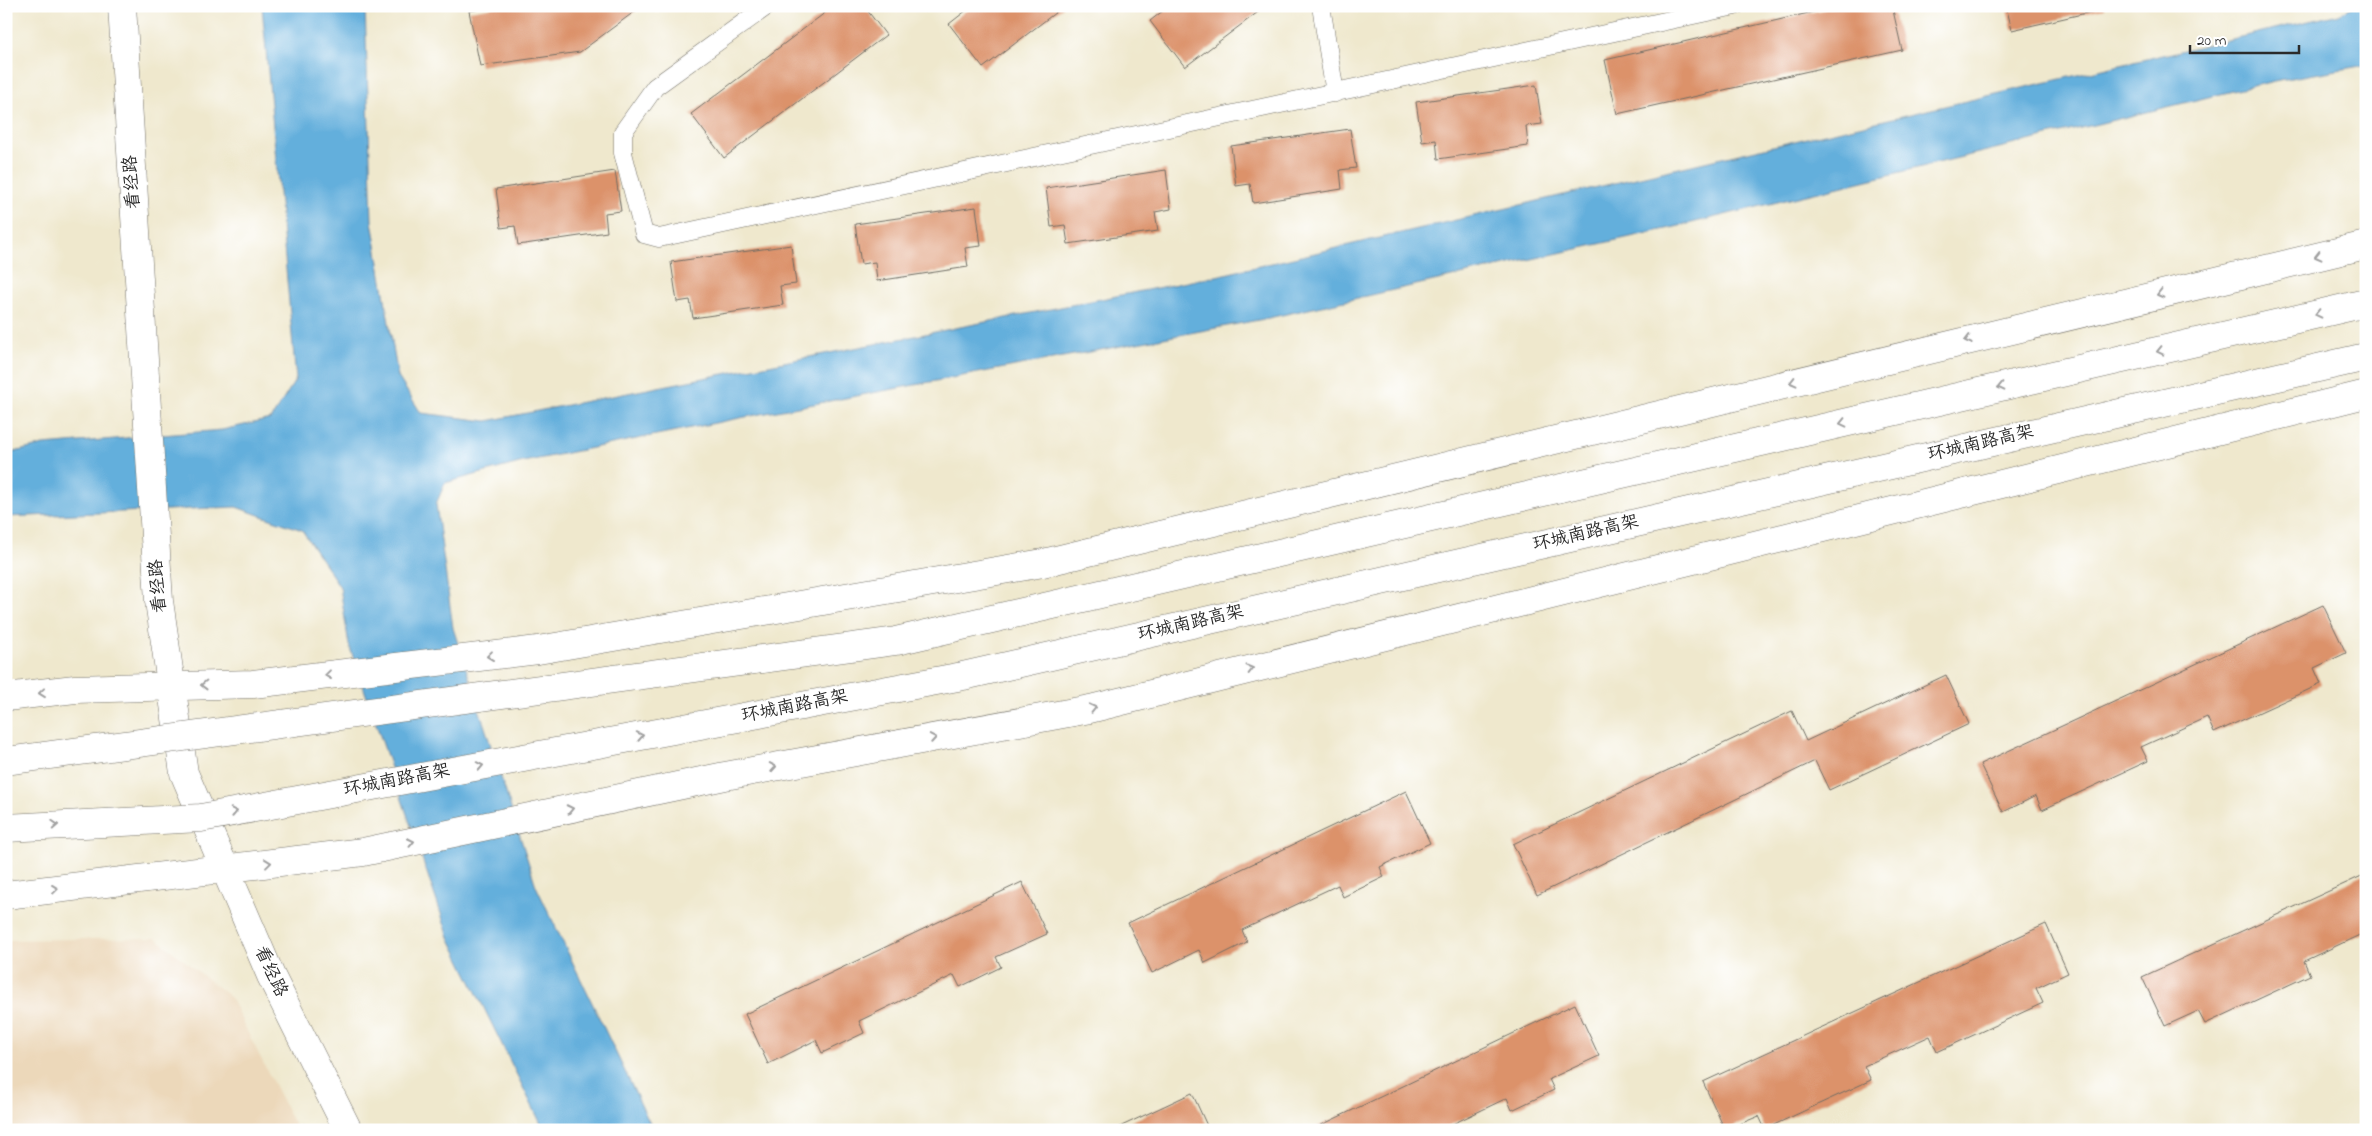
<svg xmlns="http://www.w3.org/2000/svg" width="2372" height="1136" viewBox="0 0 2372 1136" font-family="'Indie Flower','LXGW WenKai TC',sans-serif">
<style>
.built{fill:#ecd8ba}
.water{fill:#64afdc;stroke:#486d84}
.building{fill:#dc926b}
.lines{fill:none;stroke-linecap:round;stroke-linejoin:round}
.service-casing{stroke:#706d64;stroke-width:19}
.secondary-casing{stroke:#706d64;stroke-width:29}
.primary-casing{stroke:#706d64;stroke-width:29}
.service{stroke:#fff;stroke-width:18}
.secondary{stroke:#fff;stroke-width:28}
.primary{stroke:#fff;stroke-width:28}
.trunk-bridge-casing{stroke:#706d64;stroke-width:29;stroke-linecap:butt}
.trunk-bridge{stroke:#fff;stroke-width:28}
.oneway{stroke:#a0a0a0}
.labels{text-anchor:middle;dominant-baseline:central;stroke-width:4;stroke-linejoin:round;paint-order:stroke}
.street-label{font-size:18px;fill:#2b2b2b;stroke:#fff}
</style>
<rect width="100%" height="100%" fill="#fff"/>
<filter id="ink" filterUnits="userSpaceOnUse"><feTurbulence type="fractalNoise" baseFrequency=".02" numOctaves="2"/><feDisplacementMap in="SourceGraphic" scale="10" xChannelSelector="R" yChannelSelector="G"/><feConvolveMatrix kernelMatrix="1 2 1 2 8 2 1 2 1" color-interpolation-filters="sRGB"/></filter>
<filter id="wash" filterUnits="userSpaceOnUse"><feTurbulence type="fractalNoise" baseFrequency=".0096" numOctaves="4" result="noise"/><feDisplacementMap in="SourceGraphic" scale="20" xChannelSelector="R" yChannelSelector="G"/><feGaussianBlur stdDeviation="1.12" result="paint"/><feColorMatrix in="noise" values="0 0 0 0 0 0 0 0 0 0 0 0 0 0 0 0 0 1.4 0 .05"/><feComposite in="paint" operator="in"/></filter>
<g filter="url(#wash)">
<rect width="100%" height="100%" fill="#efe8cd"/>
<!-- built -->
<path class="built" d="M156 938 230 997 297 1130H6V940Z"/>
<!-- water -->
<path class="water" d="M262 6H365L372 221 398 377 421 413 487 421 1212 277 2339 14 2354 6H2366V65L2274 81 1675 227 1264 319 745 417 523 462 445 483 436 504 453 628 536 886 653 1130H544L449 937 349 645 340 587 302 530 236 507 6 517V454L43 445 222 430 271 419 296 379Z"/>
<g id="blocks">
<!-- building -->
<path class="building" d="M500 6H642L580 52 480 66 469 11Z
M834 6H864L886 35 724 158 691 114Z
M972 6H1064L983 68 949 24Z
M1169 6H1266L1185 67 1150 21Z
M1839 6H1892L1902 50 1617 114 1605 60Z
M2006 6H2104V9L2012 30Z
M1536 85 1542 124 1526 126 1528 146 1438 159 1436 140 1422 142 1416 102Z
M1350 129 1356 168 1340 170 1342 189 1253 203 1250 184 1236 186 1231 146Z
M1166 170 1171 209 1155 212 1158 231 1068 244 1065 225 1051 227 1046 188Z
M615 171 621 211 605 213 607 232 518 245 515 226 501 228 496 189Z
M976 207 981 246 965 248 968 267 877 281 875 262 861 264 855 224Z
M791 245 796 284 780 286 783 305 693 318 690 300 677 302 671 262Z
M2323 605 2346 653 2314 668 2321 684 2214 733 2207 717 2141 747 2148 761 2042 810 2036 796 2003 812 1980 764Z
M1946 675 1969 724 1829 790 1815 761 1537 895 1513 844 1792 711 1806 741Z
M1406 791 1430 843 1380 867 1384 877 1343 897 1338 885 1242 930 1247 942 1205 963 1199 950 1152 973 1128 923Z
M2366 874V932L2304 961 2310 975 2205 1024 2198 1011 2165 1026 2142 977Z
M1022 882 1047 934 996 957 1001 967 960 987 954 975 859 1021 864 1033 822 1053 816 1040 768 1064 745 1014Z
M2046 924 2068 973 2036 988 2043 1003 1937 1052 1930 1036 1864 1066 1871 1080 1765 1129 1759 1116 1725 1130 1703 1082Z
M1575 1004 1599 1056 1549 1079 1554 1090 1512 1110 1507 1098 1440 1130H1311Z
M1192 1093 1209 1130H1113Z"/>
</g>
</g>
<g filter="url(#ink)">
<use href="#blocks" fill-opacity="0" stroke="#706d64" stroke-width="1"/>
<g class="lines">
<!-- service casing -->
<g class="service-casing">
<path id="service" d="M767 6 655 87 623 132V153L644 234 659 238 1735 6
M1321 6 1335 93"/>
</g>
<!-- secondary casing -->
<g class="secondary-casing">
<path id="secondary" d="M122 6 159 601 184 773 271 976 348 1130"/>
</g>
<!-- primary casing -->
<g class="primary-casing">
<path id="primary" d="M6 697 75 689 253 684 538 650 1043 563 2366 245
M6 895 363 852 725 776 1090 709 2366 394"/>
</g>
<!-- service -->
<use href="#service" class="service"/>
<!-- secondary -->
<use href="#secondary" class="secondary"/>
<!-- primary -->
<use href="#primary" class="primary"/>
<!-- trunk-bridge casing -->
<g class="trunk-bridge-casing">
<path id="trunk-bridge" d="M6 761 896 641 2366 303
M6 828 201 818 963 676 2366 357"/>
</g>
<!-- trunk-bridge -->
<use href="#trunk-bridge" class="trunk-bridge"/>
</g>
<!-- one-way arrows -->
<defs><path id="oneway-chevron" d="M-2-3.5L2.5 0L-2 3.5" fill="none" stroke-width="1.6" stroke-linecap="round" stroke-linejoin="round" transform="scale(1.25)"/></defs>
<g class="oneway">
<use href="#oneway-chevron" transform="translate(2318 256) rotate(166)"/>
<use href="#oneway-chevron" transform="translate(2160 294) rotate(166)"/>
<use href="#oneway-chevron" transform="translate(2318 314) rotate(167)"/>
<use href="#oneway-chevron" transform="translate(1968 340) rotate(166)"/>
<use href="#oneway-chevron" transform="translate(2160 351) rotate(167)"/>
<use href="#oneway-chevron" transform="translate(1793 382) rotate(166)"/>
<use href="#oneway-chevron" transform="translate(2001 387) rotate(167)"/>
<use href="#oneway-chevron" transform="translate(1843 423) rotate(167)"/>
<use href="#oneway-chevron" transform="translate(490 656) rotate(173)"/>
<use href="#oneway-chevron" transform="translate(1250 669) rotate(-14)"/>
<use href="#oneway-chevron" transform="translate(328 675) rotate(173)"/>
<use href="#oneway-chevron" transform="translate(204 685) rotate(179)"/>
<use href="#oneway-chevron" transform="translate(42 693) rotate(174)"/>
<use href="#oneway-chevron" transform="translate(1093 708) rotate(-13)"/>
<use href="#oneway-chevron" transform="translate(640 736) rotate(-11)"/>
<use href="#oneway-chevron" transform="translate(933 738) rotate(-10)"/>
<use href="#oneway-chevron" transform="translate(480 766) rotate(-11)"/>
<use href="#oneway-chevron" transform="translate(773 767) rotate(-10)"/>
<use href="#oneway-chevron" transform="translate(570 809) rotate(-12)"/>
<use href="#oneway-chevron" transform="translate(234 812) rotate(-11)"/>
<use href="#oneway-chevron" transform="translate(55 825) rotate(-3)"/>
<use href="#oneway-chevron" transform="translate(411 842) rotate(-12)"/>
<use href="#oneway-chevron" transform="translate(268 863) rotate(-7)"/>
<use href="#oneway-chevron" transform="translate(55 889) rotate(-7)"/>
</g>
</g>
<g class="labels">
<!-- street labels -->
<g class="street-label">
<text transform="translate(133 182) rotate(-94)">看经路</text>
<text transform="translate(1981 444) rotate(-13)">环城南路高架</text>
<text transform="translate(1586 534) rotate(-13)">环城南路高架</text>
<text transform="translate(159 586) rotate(-95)">看经路</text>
<text transform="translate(1191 624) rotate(-13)">环城南路高架</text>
<text transform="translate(795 707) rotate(-11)">环城南路高架</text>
<text transform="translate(397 781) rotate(-11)">环城南路高架</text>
<text transform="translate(270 972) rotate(65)">看经路</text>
</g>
</g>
<!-- margin -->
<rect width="2372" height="1136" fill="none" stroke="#fff" stroke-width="25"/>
<!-- scale -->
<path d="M2190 45v8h109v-8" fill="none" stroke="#2b2b2b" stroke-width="2.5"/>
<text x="2197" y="45" font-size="15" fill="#2b2b2b" stroke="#ffffff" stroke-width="4" paint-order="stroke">20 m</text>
</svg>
